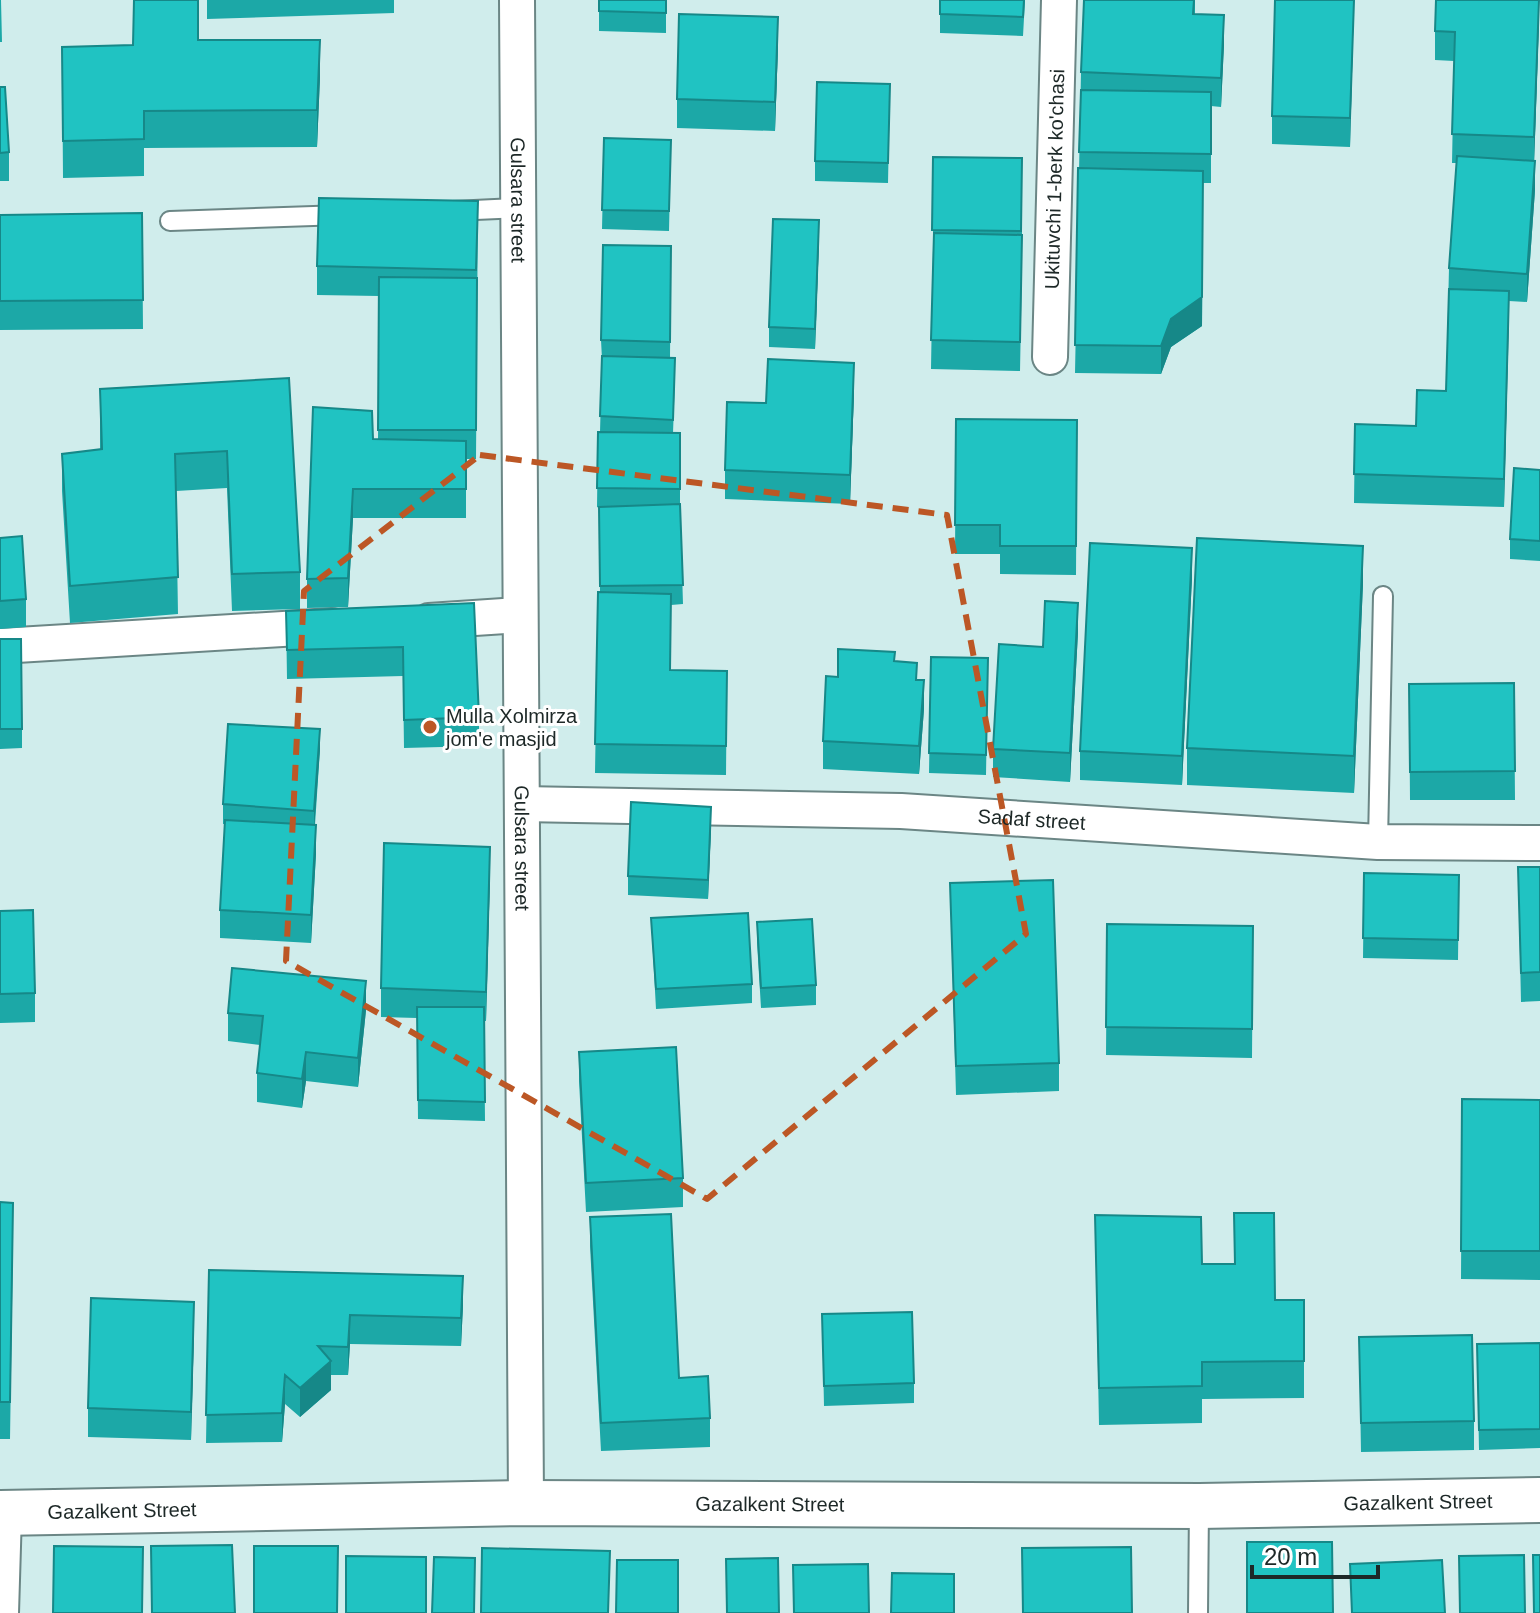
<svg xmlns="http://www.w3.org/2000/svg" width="1540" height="1613" viewBox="0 0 1540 1613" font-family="Arial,sans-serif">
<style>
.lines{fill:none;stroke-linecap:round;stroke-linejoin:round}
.lane-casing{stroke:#6b8685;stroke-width:22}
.street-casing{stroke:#6b8685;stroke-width:38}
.secondary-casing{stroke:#6b8685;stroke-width:48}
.lane{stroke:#fff;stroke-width:18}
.street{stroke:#fff;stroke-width:34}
.secondary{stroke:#fff;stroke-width:44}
.wall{fill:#1ca8a7}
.shaded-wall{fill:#168888}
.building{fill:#20c3c2;stroke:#168888;stroke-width:2}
.marked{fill:none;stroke:#bc5725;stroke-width:6;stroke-dasharray:16 10;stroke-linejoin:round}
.poi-dot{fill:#bc5725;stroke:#fff;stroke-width:3}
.labels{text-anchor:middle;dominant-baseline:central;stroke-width:6;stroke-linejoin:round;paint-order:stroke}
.street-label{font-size:20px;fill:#1d2827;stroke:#fff}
.poi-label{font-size:20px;fill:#1d2827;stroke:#fff;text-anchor:start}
</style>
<rect width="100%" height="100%" fill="#d0edec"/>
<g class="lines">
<!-- lane casing -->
<g class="lane-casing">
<path id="lane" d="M453 211 518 208
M170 221 343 215
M1378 842 1383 596
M1198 1613 1199 1506"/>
</g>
<!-- street casing -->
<g class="street-casing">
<g id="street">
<path id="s1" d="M517 0 526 1503"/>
<path id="s2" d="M1050 357 1059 0"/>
<path d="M429 621 520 615"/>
<path d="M0 646 332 626"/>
<path id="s3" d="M522 804 901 811 1378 842 1540 843"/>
<path d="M1 1613 4 1513"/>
</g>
</g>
<!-- secondary casing -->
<g class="secondary-casing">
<g id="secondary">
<path id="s4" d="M0 1513 526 1503 1199 1506 1540 1500"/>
</g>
</g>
<!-- lane -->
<use href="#lane" class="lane"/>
<!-- street -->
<use href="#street" class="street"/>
<!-- secondary -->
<use href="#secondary" class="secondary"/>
</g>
<!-- wall -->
<path class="wall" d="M0 0H1L2 42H0Z
M207 0H394V13L207 19Z
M599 0H666V33L599 31Z
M940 0H1025L1023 36 940 33Z
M1195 0V14L1224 44 1221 107 1211 106V183H1203L1202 326 1171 347 1161 374 1075 373 1081 72Z
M1354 0 1350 147 1272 144V116Z
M1539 20 1534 161 1535 190 1527 302 1509 301 1504 507 1354 503 1355 424 1416 426 1446 391 1449 268 1457 163H1452L1454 61 1435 60V31Z
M198 40 320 77 317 147 144 148V176L63 178 62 47 133 45Z
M778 46 775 131 677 128V99Z
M890 84 888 183 815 181V161Z
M0 87 9 152V181H0Z
M604 138 671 140 669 231 602 229Z
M933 157 1022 158V264L1020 371 931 369 933 250Z
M478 201 476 459H466V518H353L348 607 307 608V579L373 439 378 440 379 296 317 295V266Z
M142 213 143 329 0 330V215Z
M819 240 815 349 769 347V327Z
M671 246 670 358 675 378 673 433H680V504L683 604 671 605 670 670 727 671 726 775 595 773 598 592H600L599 508 597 507 598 432H600L602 359 601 340Z
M289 378 300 572V609L232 611 227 488 176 491 178 614 70 623 62 491V454L100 449V389Z
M854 392 850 504 725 499V470L766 403Z
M956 419 1077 420 1076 575 1000 574V554H955Z
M1540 470V561L1510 559V539Z
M0 538 26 599V627L0 629Z
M1192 577 1182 785 1080 780V751Z
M1363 583 1354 793 1187 785V748Z
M474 603 479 717V746L404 748 403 676 287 679 286 611Z
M1078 632 1070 782 993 777V749L1043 647Z
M0 639 22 729V748L0 749Z
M931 657 988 658 986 775 929 773Z
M895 661 917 680 924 709 919 774 823 769V741L838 677Z
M1514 683 1515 800H1410L1409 684Z
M320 749 315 825 316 853 311 943 220 938V910L225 824H223V804Z
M711 827 708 899 628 895V876Z
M1518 867H1540V1001L1521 1002Z
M1364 873 1459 875 1458 960 1363 958Z
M490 875 486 1021H484L485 1121 418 1119 417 1018 381 1017V988Z
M950 883 1059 1063V1091L956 1095Z
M0 911 35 993V1022L0 1023Z
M651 918 752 984V1003L656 1009Z
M757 922 816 985V1005L761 1008 757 942Z
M1107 924 1253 926 1252 1058 1106 1055Z
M366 1010 358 1087 306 1081 302 1108 257 1102V1073L260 1045 228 1041V1013Z
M579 1052 683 1178V1207L586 1212 579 1081Z
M1462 1099 1540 1100V1280L1461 1279Z
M0 1202 13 1240 10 1439H0Z
M1234 1213 1275 1300H1304V1398L1202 1399V1423L1099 1425 1095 1215 1202 1264H1234Z
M590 1217 679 1378 710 1418V1447L601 1451 590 1246Z
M209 1270 463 1305 461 1346 350 1344 348 1375H331V1390L300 1417 285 1404 282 1442 206 1443Z
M822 1314 914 1383V1403L824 1406Z
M194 1331 191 1440 88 1437V1408Z
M1359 1337 1474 1421V1450L1361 1452Z
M1540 1343V1448L1479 1450 1477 1344Z"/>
<!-- shaded-wall -->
<path class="shaded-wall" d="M1354 0 1350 147V118Z
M1539 0V20L1534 166V137Z
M1224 15V44L1221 107V78Z
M778 17V46L775 131V102Z
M320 40V77L317 147V110Z
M1535 161V190L1527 302V274Z
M1203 171 1202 326 1171 347 1161 374V346Z
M819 220V240L815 349V329Z
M1509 291V319L1504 507V479Z
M854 363V392L850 504V475Z
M353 489V518L348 607V578Z
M1363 546V583L1354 793V756Z
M1192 548V577L1182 785V756Z
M1078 603V632L1070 782V753Z
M924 680V709L919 774V746Z
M320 729V749L314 830V811Z
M711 807V827L708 899V880Z
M316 825V853L311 943V915Z
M490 847V875L486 1021V992Z
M366 981V1010L358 1087V1058Z
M306 1052V1081L302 1108V1079Z
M463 1276V1305L461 1346V1318Z
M194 1302V1331L191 1440V1412Z
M350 1315V1344L348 1375V1347Z
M331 1361V1390L300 1417V1388Z
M285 1375V1404L282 1442V1413Z"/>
<!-- building -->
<path class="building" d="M134 0H198V40H320L317 110 144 111V139L63 141 62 47 133 45Z
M599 0H666V13L599 11Z
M940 0H1024L1023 17 940 14Z
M1084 0H1194L1193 14 1224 15 1221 78 1081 72Z
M1275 0H1354L1350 118 1272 116Z
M1436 0H1539L1534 137 1452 134 1455 32 1435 31Z
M679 14 778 17 775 102 677 99Z
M817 82 890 84 888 163 815 161Z
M0 87H5L9 152 0 153Z
M1081 90 1211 92V154L1079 152Z
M604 138 671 140 669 211 602 210Z
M1457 156 1535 161 1527 274 1449 268Z
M933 157 1022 158 1021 231 932 230Z
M1078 168 1203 171 1202 297 1171 319 1161 346 1075 345Z
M319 198 478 201 476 270 317 266Z
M142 213 143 300 0 301V215Z
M773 219 819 220 815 329 769 327Z
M934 233 1022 235 1020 342 931 340Z
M603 245 671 246 670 342 601 340Z
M379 277 477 278 476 430H378Z
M1449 289 1509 291 1504 479 1354 474 1355 424 1416 426 1417 390 1446 391Z
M602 356 675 358 673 420 600 416Z
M768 359 854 363 850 475 725 470 727 402 766 403Z
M289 378 300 572 232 574 227 451 175 454 178 577 70 586 62 454 102 449 100 389Z
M313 407 372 411 373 439 466 441V489H353L348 578 307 579Z
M956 419 1077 420 1076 546H1000V525H955Z
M598 432 680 433V489L597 488Z
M1514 468 1540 470V541L1510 539Z
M680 504 683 585 600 586 599 507Z
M22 536 26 599 0 601V538Z
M1197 538 1363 546 1354 756 1187 748Z
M1090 543 1192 548 1182 756 1080 751Z
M598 592 671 594 670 670 727 671 726 746 595 744Z
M1045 601 1078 603 1070 753 993 749 999 644 1043 647Z
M474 603 479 717 404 720 403 647 287 650 286 611Z
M0 639H21L22 729H0Z
M838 649 895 652 894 661 917 663 916 680H924L919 746 823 741 826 676 838 677Z
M931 657 988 658 986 755 929 753Z
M1514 683 1515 771 1410 772 1409 684Z
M228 724 320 729 314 811 223 804Z
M631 802 711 807 708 880 628 876Z
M225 820 316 825 311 915 220 910Z
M384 843 490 847 486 992 381 988Z
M1518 867H1540V972L1521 973Z
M1364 873 1459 875 1458 940 1363 938Z
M1053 880 1059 1063 956 1066 950 883Z
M33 910 35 993 0 994V911Z
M748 913 752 984 656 989 651 918Z
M812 919 816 985 761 988 757 922Z
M1107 924 1253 926 1252 1029 1106 1027Z
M232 968 366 981 358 1058 306 1052 302 1079 257 1073 263 1016 228 1013Z
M417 1007H484L485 1102 418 1100Z
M676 1047 683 1178 586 1183 579 1052Z
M1462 1099 1540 1100V1251H1461Z
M0 1202 13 1203 10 1402H0Z
M1234 1213H1274L1275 1300H1304V1361L1202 1362V1386L1099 1388 1095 1215 1201 1217 1202 1264H1235Z
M671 1214 679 1378 708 1376 710 1418 601 1423 590 1217Z
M209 1270 463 1276 461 1318 350 1315 348 1347 318 1346 331 1361 300 1388 285 1375 282 1413 206 1415Z
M91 1298 194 1302 191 1412 88 1408Z
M912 1312 914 1383 824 1386 822 1314Z
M1472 1335 1474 1421 1361 1423 1359 1337Z
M1540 1343V1429L1479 1430 1477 1344Z
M1247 1542H1332L1333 1613H1247Z
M232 1545 235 1613H152L151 1546Z
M54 1546 143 1547 142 1613H53Z
M254 1546H338L337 1613H254Z
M1131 1547 1132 1613H1023L1022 1548Z
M482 1548 610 1551 608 1613H481Z
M1524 1555 1525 1613H1460L1459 1556Z
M1533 1555H1540V1613H1534Z
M346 1556 426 1557V1613H346Z
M434 1557 475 1558 474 1613H432Z
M778 1558 779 1613H727L726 1559Z
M617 1560H678V1613H616Z
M1442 1560 1445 1613H1352L1350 1564Z
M868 1564 869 1613H794L793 1565Z
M892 1573 954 1574V1613H891Z"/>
<!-- marked area -->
<path class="marked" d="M480 455 947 515 1026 934 707 1199 286 961 304 591Z"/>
<!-- markers -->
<circle class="poi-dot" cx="430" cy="727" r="8"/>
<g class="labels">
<!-- street labels -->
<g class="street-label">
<text stroke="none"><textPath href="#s2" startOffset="178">Ukituvchi 1-berk ko'chasi</textPath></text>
<text stroke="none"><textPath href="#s1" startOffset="200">Gulsara street</textPath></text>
<text stroke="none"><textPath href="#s3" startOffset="510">Sadaf street</textPath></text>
<text stroke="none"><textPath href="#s1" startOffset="848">Gulsara street</textPath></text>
<text stroke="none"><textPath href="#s4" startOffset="1418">Gazalkent Street</textPath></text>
<text stroke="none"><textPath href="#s4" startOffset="770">Gazalkent Street</textPath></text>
<text stroke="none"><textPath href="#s4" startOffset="122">Gazalkent Street</textPath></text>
</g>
<!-- poi labels -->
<g class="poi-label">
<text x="446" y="716">Mulla Xolmirza<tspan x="446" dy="23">jom'e masjid</tspan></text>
</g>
</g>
<!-- scale -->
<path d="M1252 1565v12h126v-12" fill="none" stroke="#1d2827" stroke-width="4"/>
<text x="1264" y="1565" font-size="24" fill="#1d2827" stroke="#ffffff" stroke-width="6" paint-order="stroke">20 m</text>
</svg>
